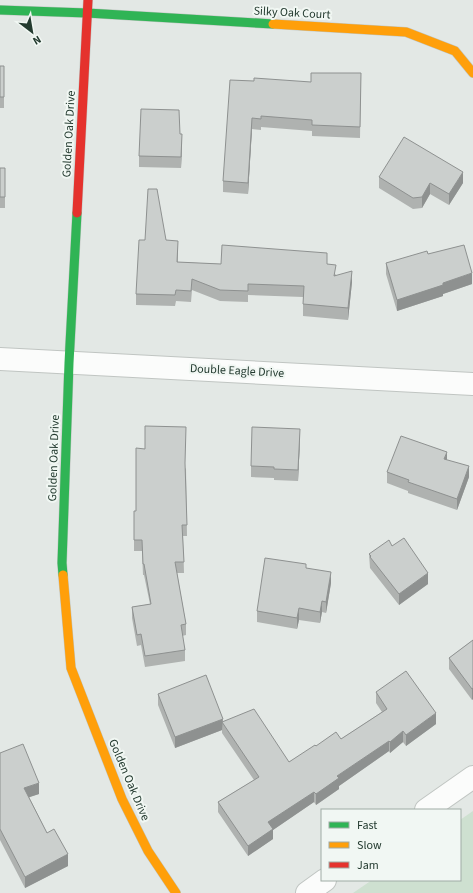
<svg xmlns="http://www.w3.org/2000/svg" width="473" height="893" viewBox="0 0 473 893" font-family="'Source Sans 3',sans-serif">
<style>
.green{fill:#cee0d0}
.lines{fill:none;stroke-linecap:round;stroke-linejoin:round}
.street-casing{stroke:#c0c5c2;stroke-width:24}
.fast-casing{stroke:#c0c6c2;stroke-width:10}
.slow-casing{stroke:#c0c6c2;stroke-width:10}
.jam-casing{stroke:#c0c6c2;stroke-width:10}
.street{stroke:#fbfcfb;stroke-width:22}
.fast{stroke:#30b455;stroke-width:9}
.slow{stroke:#ff9f0a;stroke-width:9}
.jam{stroke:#e5322d;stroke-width:9}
.wall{fill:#afb2b0}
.shaded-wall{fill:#8e9190}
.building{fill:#cbcfcd;stroke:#8e9190}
.labels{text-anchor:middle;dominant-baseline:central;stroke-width:4;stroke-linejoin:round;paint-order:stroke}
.street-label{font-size:12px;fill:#233a2f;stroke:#f1f7f3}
</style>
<rect width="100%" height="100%" fill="#e3e8e5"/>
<!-- green -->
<path class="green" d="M473 811V893H353L372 880H460V820Z"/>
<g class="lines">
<!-- street casing -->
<g class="street-casing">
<path id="street" d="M0 359 473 384
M426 810 473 777
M307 893 325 880"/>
</g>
<!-- fast casing -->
<g class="fast-casing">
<path id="fast" d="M0 10 87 13 273 24
M63 575 62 563 69 363 77 213"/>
</g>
<!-- slow casing -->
<g class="slow-casing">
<path id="slow" d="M273 24 406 32 455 51 473 73
M63 575 71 668 122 799 148 851 176 893"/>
</g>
<!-- jam casing -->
<g class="jam-casing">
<path id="jam" d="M77 213 88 0"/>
</g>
<!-- street -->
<use href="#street" class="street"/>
<!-- fast -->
<use href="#fast" class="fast"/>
<!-- slow -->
<use href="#slow" class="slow"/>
<!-- jam -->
<use href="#jam" class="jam"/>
</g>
<!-- wall -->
<path class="wall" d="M0 66H4V108H0Z
M361 73 360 138 312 136V131L261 127V130L252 129 248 194 223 192V181L254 81 311 82Z
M180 134 182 145 181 168 139 167V156Z
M0 168H5V208H0Z
M379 177 463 183 449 205 430 194 422 208 413 209 379 188Z
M166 240 178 253 177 262 221 264H327L336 275 352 282 348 320 303 316V297L248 295V302L220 301 192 290 191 302 176 301 175 306 136 305V294Z
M428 254 472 284 443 294V296L397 311 386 274V263Z
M300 440 298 481 274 480V478L251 477V466Z
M447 460 469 477 457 510 408 493V491L387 483V472Z
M186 468 187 536H183L184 573H177L186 624V635L182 636 185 650V661L145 667 141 645 137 646 132 618V607L150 604 144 575H143L142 551H134V511H136Z
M369 554 428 584 399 605 370 568Z
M306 568 331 583 326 613 322 612 320 623 299 620 297 629 257 622V611Z
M473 640V699L472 700 449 669V658Z
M376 692 436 724 406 746 403 742 390 753 389 751 339 786V789L316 805 314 802 273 830V839L248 856 218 812V802L254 780 222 733V730L175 748 158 705V694L223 722 289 762 316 746 341 739 382 712 376 703Z
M0 753 39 794 29 797 47 833 68 866 25 888 0 840Z"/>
<!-- shaded-wall -->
<path class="shaded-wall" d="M252 118V129L248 194V183Z
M182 134V145L181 168V157Z
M463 172V183L449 205V194Z
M430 183V194L422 208V197Z
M178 241V253L177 273V262Z
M352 271V282L348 320V308Z
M472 273V284L443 294V296L397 311V300L443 283Z
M300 429V440L298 481V470Z
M447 452V463L444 459Z
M469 466V477L457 510V499Z
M331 572V583L326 613V602Z
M428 573V584L399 605V594Z
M322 601V612L320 623V612Z
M299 608V620L297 629V618Z
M473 688V699L472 700V689Z
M436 713V724L406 746V735Z
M223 719 222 730 175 748V737Z
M403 731V742L390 753V742Z
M389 741V751L339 786V789L316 805V794L337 776Z
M39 783V794L24 799V788Z
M314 792V802L273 830V839L248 856V846L268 822Z
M68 854V866L25 888V877Z"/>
<!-- building -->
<path class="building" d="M0 66H4V97H0Z
M311 73H361L360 127 312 125V120L261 116V119L252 118 248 183 223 181 230 80 254 81V78L311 82Z
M141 109 179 110 180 134H182L181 157 139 156Z
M404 137 463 172 449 194 430 183 422 197 413 198 379 177Z
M0 168H5V197H0Z
M148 189H157L166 240 178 241 177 262 221 264 222 245 327 253V264L336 265 334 276 352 271 348 308 303 304 304 286 248 284V291L220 290 192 279 191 291 176 290 175 295 136 294 139 240H145Z
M464 245 472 273 443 283V285L397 300 386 263 427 251 428 254Z
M145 426 186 427 185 463 187 525H182L184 562H175L186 624 181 625 185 650 145 656 141 634 137 635 132 607 151 604 144 564H143L142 540H134V511H136V448L145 449Z
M252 427 300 429 298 470 274 469V467L251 466Z
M401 436 447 452 444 459 469 466 457 499 408 482 409 480 387 472Z
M404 538 428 573 399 594 370 557 371 556 369 554 389 540 392 546Z
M265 558 306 564V568L331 572 326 602 322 601 320 612 299 608 297 618 257 611Z
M473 640V688L472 689 449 658Z
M406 671 436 713 406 735 403 731 390 742 389 741 337 776 339 778 316 794 314 792 268 822 273 829 248 846 218 802 259 777 222 722 254 709 289 762 315 745 316 746 336 732 341 739 387 709 376 692Z
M206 675 223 719 175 737 158 694Z
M23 744 39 783 24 788 47 833 54 829 68 854 25 877 0 829V753Z"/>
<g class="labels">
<!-- street labels -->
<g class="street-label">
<text transform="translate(292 13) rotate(3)">Silky Oak Court</text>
<text transform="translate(69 134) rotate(-87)">Golden Oak Drive</text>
<text transform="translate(237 371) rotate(3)">Double Eagle Drive</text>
<text transform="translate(54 458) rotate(-88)">Golden Oak Drive</text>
<text transform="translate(129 780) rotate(67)">Golden Oak Drive</text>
</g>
</g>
<!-- legend -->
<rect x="321" y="809" width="140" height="72" fill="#f1f7f3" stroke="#9faba5"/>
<rect x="329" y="822" width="20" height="6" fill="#30b455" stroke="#9faba5"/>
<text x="357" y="829" font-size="12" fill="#233a2f">Fast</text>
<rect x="329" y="842" width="20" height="6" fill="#ff9f0a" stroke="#9faba5"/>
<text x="357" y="849" font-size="12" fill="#233a2f">Slow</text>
<rect x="329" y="862" width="20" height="6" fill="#e5322d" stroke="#9faba5"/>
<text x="357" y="869" font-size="12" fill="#233a2f">Jam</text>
<!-- north arrow -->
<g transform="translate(32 32) rotate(149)" stroke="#f1f7f3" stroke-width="3" paint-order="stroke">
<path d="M0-3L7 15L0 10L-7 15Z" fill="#233a2f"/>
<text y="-6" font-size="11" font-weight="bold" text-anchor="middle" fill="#233a2f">N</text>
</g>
</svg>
